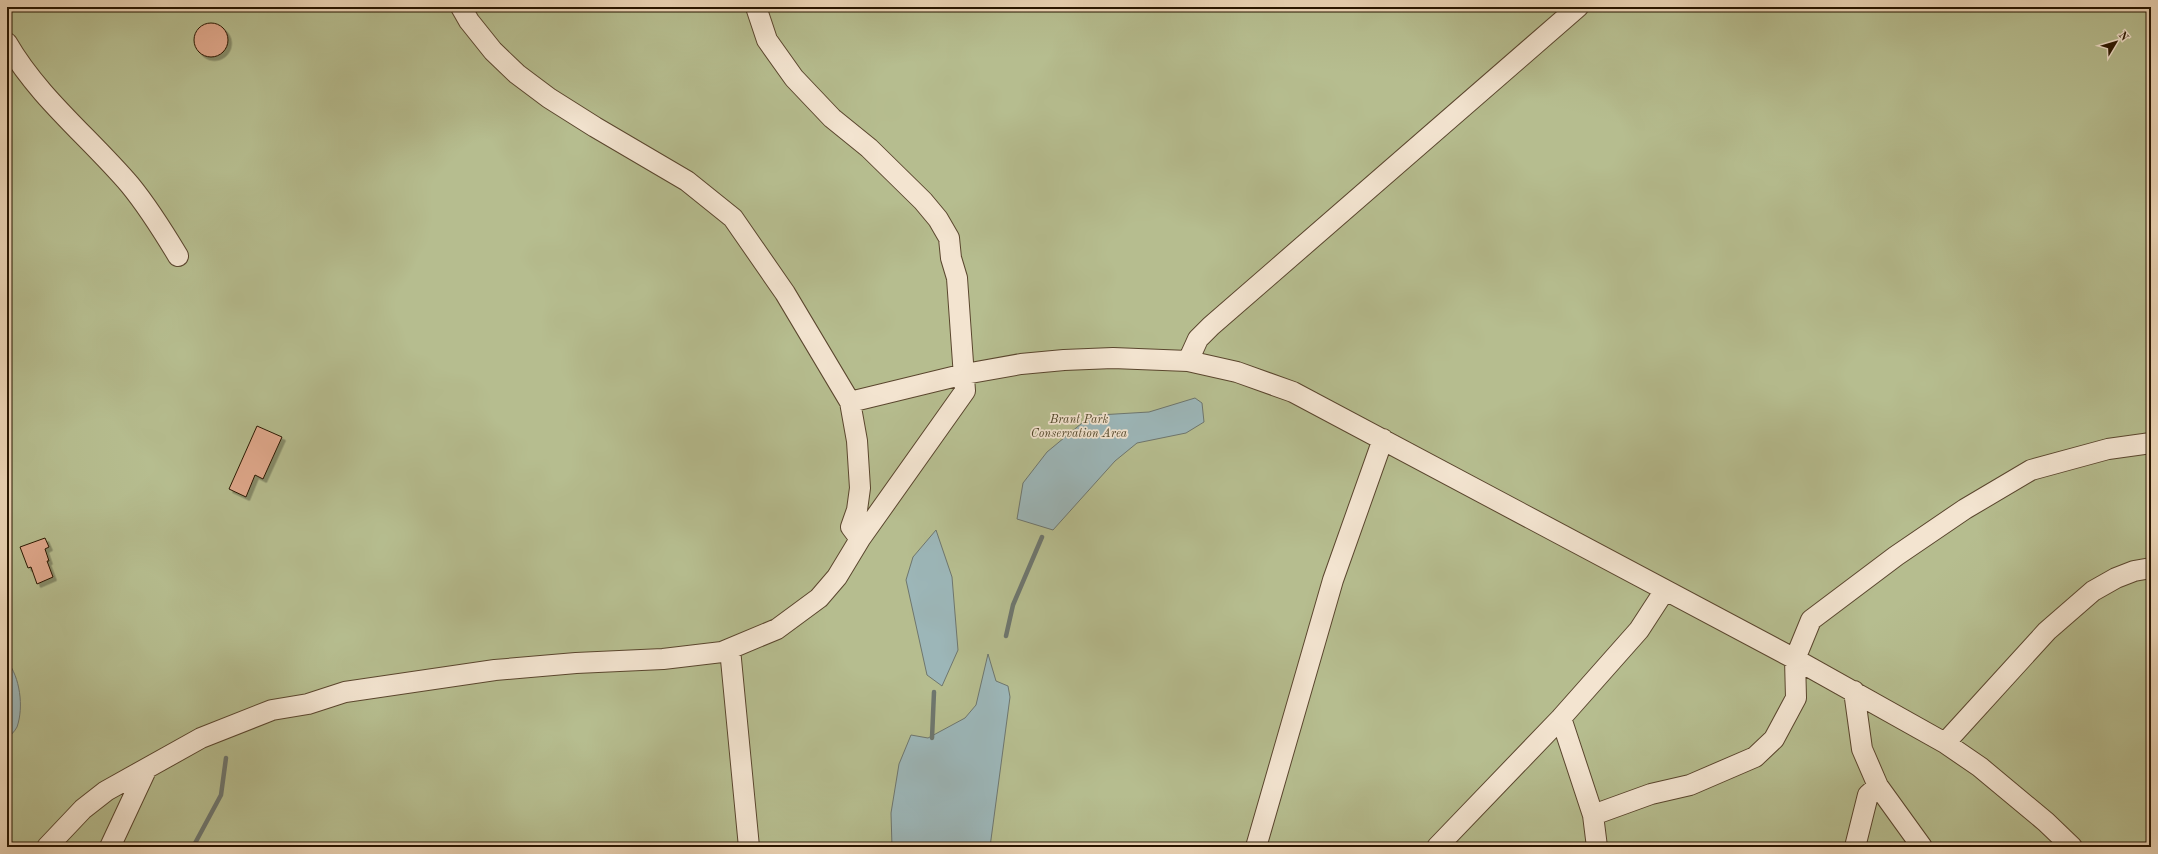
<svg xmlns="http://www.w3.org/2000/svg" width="2158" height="854" viewBox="0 0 2158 854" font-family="'Old Standard TT',serif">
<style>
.green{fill:#b6bd8f;stroke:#706a48}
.water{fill:#9cb6b8;stroke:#6e766e}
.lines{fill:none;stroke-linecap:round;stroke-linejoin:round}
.stream{stroke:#6e766e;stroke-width:4.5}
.building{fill:#e1a98d;stroke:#291600;filter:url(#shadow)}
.minor-casing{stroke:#5a462e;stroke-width:22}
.minor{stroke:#f3e4d0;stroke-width:20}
.labels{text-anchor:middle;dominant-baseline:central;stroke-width:3.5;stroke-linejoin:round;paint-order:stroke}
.park-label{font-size:12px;font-style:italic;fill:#53482b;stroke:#f3e4d0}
</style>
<defs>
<filter id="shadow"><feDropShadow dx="3.5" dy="3.5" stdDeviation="0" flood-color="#0004"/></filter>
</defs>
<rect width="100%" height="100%" fill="#ecd5b6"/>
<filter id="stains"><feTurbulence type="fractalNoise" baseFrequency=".005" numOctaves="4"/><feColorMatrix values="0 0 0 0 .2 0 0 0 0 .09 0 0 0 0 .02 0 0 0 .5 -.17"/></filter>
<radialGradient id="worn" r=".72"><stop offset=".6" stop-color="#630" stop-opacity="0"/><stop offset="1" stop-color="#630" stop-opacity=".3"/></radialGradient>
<!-- green -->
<path class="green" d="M7 7H2151V847H7Z"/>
<!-- water -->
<path class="water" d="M1195 398 1202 403 1204 422 1186 433 1137 443 1115 461 1053 530 1017 519 1023 483 1047 452 1082 423 1099 415 1149 412Z
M936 530 952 577 958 650 942 686 927 675 906 580 913 557Z
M988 654 996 681 1008 686 1010 697 990 847H892L891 813 899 764 911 735 928 738 965 718 976 705Z
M7 661C20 677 24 707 17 727 15 731 10 736 7 739Z"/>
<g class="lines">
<!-- stream -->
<path class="stream" d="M1006 636 1013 605 1042 537
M932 738 934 692
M193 847 221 795 226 758"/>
</g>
<!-- building -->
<path class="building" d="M194 40a17 17 0 1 1 34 0a17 17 0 1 1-34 0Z
M257 426 282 437 263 479 255 475 246 497 229 489Z
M45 538 49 547 45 549 49 561H47L53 577 37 584 31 567 28 568 20 547Z"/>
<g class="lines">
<!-- minor casing -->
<g class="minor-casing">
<path id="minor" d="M461 7 469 21 493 51 517 74 549 98 595 127 687 181 733 218 785 293 850 402 857 441 860 488 857 510 851 527 860 539
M7 43C38 97 90 138 130 185 148 207 163 231 178 256
M1188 361 1198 339 1211 326 1578 7
M850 402 965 374 1021 364 1064 360 1113 358 1188 361 1237 372 1293 392 1795 659 1945 743 1980 767 2046 822 2072 847
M730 649 749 847
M1854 691 1862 749 1878 786 1922 847
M1561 718 1593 815 1597 847
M1945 743 2047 631 2093 591 2116 578 2134 571 2151 568
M1593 815 1651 794 1690 785 1755 757 1774 739 1796 698 1795 659 1811 620 1896 556 1965 509 2031 470 2108 449 2151 443
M47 847 83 809 106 791 201 738 272 710 308 704 345 692 495 670 576 663 663 659 722 652 777 629 819 598 837 577 860 539 965 391 957 278 951 258 949 238 938 219 923 201 869 148 832 118 794 78 767 40 756 7
M110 847 146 770
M1256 847 1333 580 1383 439
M1437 847 1561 718 1639 630 1665 590
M1855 847 1868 795 1878 786"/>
</g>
<!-- minor -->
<use href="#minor" class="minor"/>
</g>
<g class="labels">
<!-- park labels -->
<g class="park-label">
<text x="1079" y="420">Brant Park<tspan x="1079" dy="14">Conservation Area</tspan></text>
</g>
</g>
<!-- margin -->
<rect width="2158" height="854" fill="none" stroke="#ecd5b6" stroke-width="24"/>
<rect x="8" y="8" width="2142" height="838" fill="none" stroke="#291600" stroke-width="2"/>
<rect x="12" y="12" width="2134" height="830" fill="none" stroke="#291600"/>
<!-- north arrow -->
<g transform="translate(2116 42) rotate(52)" stroke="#f3e4d0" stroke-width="3" paint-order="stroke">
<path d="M0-3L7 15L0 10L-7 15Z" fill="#291600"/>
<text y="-6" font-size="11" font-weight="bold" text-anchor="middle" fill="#291600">N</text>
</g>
<rect width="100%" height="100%" filter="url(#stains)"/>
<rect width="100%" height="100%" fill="url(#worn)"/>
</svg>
